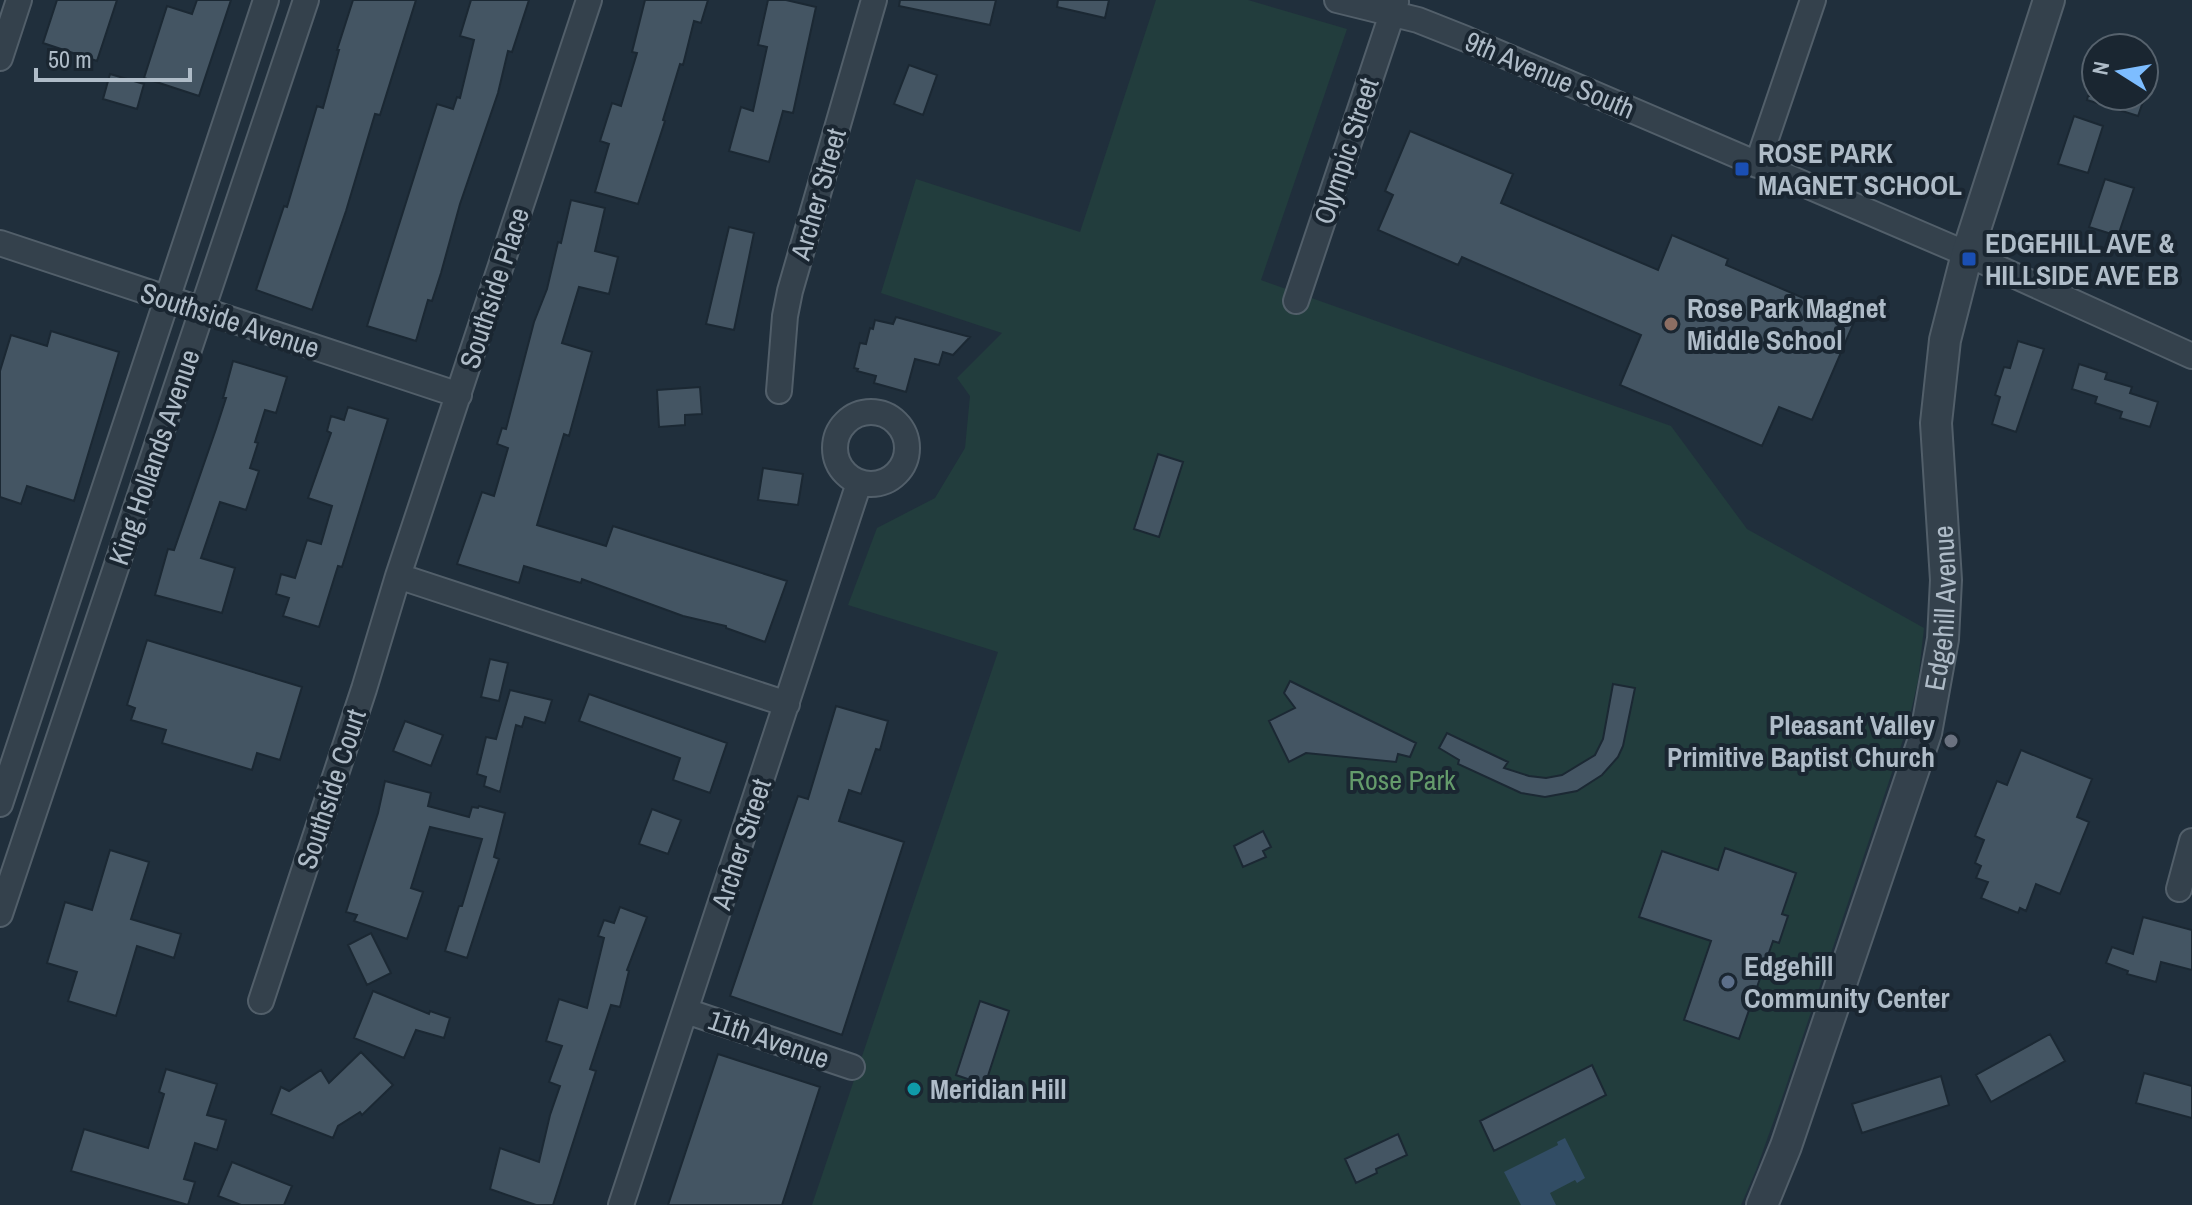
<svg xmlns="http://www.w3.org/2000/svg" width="2192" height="1205" viewBox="0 0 2192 1205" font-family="'Archivo Narrow',sans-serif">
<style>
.green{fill:#223d3d}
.water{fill:#324d65}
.building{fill:#445563;stroke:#1b2833;stroke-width:2}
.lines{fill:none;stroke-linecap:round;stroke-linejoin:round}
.minor-casing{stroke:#525f6a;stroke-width:28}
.tertiary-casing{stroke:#525f6a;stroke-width:34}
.minor{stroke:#34414c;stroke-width:24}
.tertiary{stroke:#34414c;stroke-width:30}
.transit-dot{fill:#1a4fb4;stroke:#1a2631;stroke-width:3}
.education-dot{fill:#8d6e63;stroke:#1a2631;stroke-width:3}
.worship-dot{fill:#6b7280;stroke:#1a2631;stroke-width:3}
.service-dot{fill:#5c6f8a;stroke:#1a2631;stroke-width:3}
.culture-dot{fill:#0f9aa8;stroke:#1a2631;stroke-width:3}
.labels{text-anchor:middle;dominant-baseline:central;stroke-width:8;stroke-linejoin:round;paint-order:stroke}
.street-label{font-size:28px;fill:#afbcc8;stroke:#1a2631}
.poi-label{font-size:28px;font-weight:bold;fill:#afbcc8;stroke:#1a2631;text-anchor:start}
.park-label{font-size:28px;fill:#649b6b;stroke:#1a2631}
</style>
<rect width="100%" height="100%" fill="#202f3c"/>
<!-- green -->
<path class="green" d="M1156 0H1248L1347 29 1261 280 1671 426 1747 529 1924 628 1918 681 1907 728 1782 1098 1756 1170 1741 1205H812L998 652 848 605 877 528 935 498 965 448 970 396 957 378 1002 333 881 293 916 179 1080 232Z"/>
<!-- water -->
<path class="water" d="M1565 1138 1585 1178 1577 1183 1575 1180 1550 1193 1556 1205H1521L1504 1172 1558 1145 1557 1142Z"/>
<!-- building -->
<path class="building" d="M57 0H117L97 61 43 43Z
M197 0H231L199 96 144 78 167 6 192 14Z
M353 0H416L380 115 375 114 346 211 312 310 256 290 284 206 287 207 317 106 323 108 339 50H337Z
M471 0H529L512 52 508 51 498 93 460 204 441 273 432 301 428 300 416 341 367 326 437 104 453 109 457 97 460 98 474 40 460 36Z
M645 0H708L701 23 694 21 683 65 680 64 663 120 665 121 638 204 595 192 609 144 600 141 612 103 621 106 637 53 632 52Z
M768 0H786L816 7 793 113 783 111 769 162 729 151 741 107 753 111 767 47 758 45Z
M900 0H996L990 25 899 6Z
M1058 0H1109L1105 18 1057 7Z
M909 65 937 75 923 115 894 104Z
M110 74 144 84 137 109 103 99Z
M2088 96H2145L2138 116 2087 100Z
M2074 116 2103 126 2088 173 2058 164Z
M1410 131 1513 174 1501 203 1658 270 1672 235 1728 259 1726 265 1855 320 1812 420 1779 407 1762 446 1620 385 1641 335 1462 257 1458 265 1378 230 1393 195 1385 191Z
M2105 179 2134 188 2118 236 2089 227Z
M571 200 605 208 595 251 618 257 609 294 579 287 562 343 592 352 569 436 564 434 537 525 606 546 613 526 787 581 765 642 726 628V626L683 616 582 579 581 583 524 566 519 583 457 564 482 492 494 496 508 448 497 444 502 428 506 429 534 322 547 289 558 242 561 243Z
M729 227 754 233 734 330 706 324Z
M896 317 970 337 953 355 943 352 939 365 915 359 906 392 874 383 876 376 857 371 858 369 854 368 860 343 866 344 870 328 873 329 875 320 893 324Z
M51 331 119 352 74 501 27 486 21 504 0 497V371L11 335 47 346Z
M2018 341 2044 349 2016 432 1992 424 2000 397 1995 395 2004 367 2010 368Z
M233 361 287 377 276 413 265 410 255 442 258 443 250 468 259 471 246 510 220 502 201 558 235 568 222 613 155 595 168 549 174 550 216 429 226 398H223Z
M2079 364 2107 373 2105 379 2132 387 2130 393 2158 402 2150 427 2120 418 2122 412 2095 403 2097 397 2072 389Z
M700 387 702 414 685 415V425L659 427 657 390Z
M348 407 388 419 342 567 338 566 319 627 283 616 289 598 276 594 281 574 295 578 307 540 321 544 332 506 308 498 331 433 327 431 331 416 344 420Z
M1158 454 1183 462 1159 537 1134 529Z
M763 468 803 474 798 505 758 500Z
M147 640 302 687 280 760 257 753 252 770 162 743 166 730 131 720 135 708 127 705Z
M490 659 508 663 499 701 481 697Z
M1290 681 1416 743 1410 757 1398 754 1396 762 1306 753 1289 762 1269 721 1295 708 1284 693Z
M1613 684 1635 688 1623 746 1618 757 1602 775 1577 791 1545 797 1521 793 1458 764 1459 760 1439 748 1447 733 1508 762 1504 768 1529 776 1546 778 1562 775 1595 755 1603 739Z
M510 690 552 700 545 723 525 717 522 727 516 725 500 792 484 786 486 777 477 774 486 737 496 739Z
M589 694 727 743 710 793 673 780 680 758 579 721Z
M836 706 888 721 880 750 876 749 861 794 849 790 839 821 904 842 842 1035 730 996 798 796 808 799Z
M405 721 443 735 431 766 393 751Z
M2021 750 2092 779 2077 817 2089 822 2060 894 2036 884 2026 911 2020 908 2018 913 1981 898 1988 882 1976 878 1981 866 1975 863 1984 840 1975 836 1997 781 2007 785Z
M385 781 431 793 428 806 469 817 472 807 478 808 479 806 505 813 494 857 499 859 467 958 445 951 459 906H462L482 839 430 827 411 888 423 892 407 939 354 921 357 915 346 912 378 813Z
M652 809 681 820 668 854 639 844Z
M1263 831 1271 847 1263 851 1266 857 1243 867 1234 846Z
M1725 848 1796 873 1782 914 1788 916 1779 943 1773 941 1739 1039 1684 1020 1711 941 1639 917 1662 851 1718 870Z
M110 850 149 862 131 919 181 934 174 958 137 946 116 1016 68 1001 77 972 47 963 65 902 92 910Z
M620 907 647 917 627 970 629 971 620 1007 611 1005 590 1069 596 1071 553 1205H536L490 1189 500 1148 539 1162 550 1115 560 1086 549 1082 562 1046 546 1041 559 999 587 1008 604 938 598 936 604 920 614 923Z
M2143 917 2192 930V970L2161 962 2156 982 2127 974 2128 971 2106 963 2112 947 2133 954Z
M371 933 391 973 367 985 348 945Z
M373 991 429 1014 430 1011 450 1018 444 1038 416 1030 404 1058 354 1038Z
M980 1001 1009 1011 985 1085 956 1075Z
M2050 1034 2065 1061 1991 1102 1976 1075Z
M361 1052 393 1085 362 1115 360 1112 338 1126 333 1138 271 1114 281 1087 289 1091 321 1070 329 1083Z
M718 1054 820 1087 782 1205H668Z
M1592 1065 1606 1095 1494 1151 1480 1121Z
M166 1069 217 1084 207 1115 226 1120 217 1150 195 1143 184 1179 195 1182 188 1205 71 1171 84 1129 148 1148 164 1094 159 1092Z
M2144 1073 2192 1086V1118L2136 1103Z
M1941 1076 1949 1105 1862 1133 1852 1104Z
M1398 1134 1407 1155 1376 1169 1377 1173 1356 1183 1345 1159Z
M232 1162 292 1186 284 1205H241L218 1196Z"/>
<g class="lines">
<!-- minor casing -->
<g class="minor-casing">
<path id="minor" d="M1337 0 1418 20 1466 39 1967 254 2192 356
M0 58 19 0
M1757 165 1813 0
M0 243 459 395
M1296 301 1396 2
M779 391 785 316 790 291 874 0
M835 448a36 36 0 1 1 72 0a36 36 0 1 1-72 0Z
M398 576 787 704
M0 804 266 0
M2179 889 2192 841
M0 914 306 0
M261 1001 364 689 398 576 589 0
M686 1011 852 1067
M621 1205 859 483"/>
</g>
<!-- tertiary casing -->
<g class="tertiary-casing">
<g id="tertiary">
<path id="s1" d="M1762 1205 1786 1146 1926 733 1943 639 1946 580 1936 423 1945 340 1967 254 2049 0"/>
</g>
</g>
<!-- minor -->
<use href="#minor" class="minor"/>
<!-- tertiary -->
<use href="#tertiary" class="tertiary"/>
</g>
<!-- markers -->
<g class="transit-dot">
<rect x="1734" y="161" width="16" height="16" rx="4"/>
<rect x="1961" y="251" width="16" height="16" rx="4"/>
</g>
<circle class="education-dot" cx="1671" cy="324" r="8"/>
<circle class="worship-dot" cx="1951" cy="741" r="8"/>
<circle class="service-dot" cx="1728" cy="982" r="8"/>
<circle class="culture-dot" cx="914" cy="1089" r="8"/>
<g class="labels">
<!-- street labels -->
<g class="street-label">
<text transform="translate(1550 75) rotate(23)">9th Avenue South</text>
<text transform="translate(1346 151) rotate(-72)">Olympic Street</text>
<text transform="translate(818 194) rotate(-74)">Archer Street</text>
<text transform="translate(494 288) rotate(-72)">Southside Place</text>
<text transform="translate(230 320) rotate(18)">Southside Avenue</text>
<text transform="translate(154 457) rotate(-71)">King Hollands Avenue</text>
<text stroke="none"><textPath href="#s1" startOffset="626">Edgehill Avenue</textPath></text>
<text transform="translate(331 789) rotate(-72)">Southside Court</text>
<text transform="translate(741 844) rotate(-72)">Archer Street</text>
<text transform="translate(769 1039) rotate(19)">11th Avenue</text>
</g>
<!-- poi labels -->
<g class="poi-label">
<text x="1758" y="153">ROSE PARK<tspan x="1758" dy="32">MAGNET SCHOOL</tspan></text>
<text x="1985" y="243">EDGEHILL AVE &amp;<tspan x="1985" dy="32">HILLSIDE AVE EB</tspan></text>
<text x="1687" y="308">Rose Park Magnet<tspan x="1687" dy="32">Middle School</tspan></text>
<text x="1935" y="725" text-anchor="end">Pleasant Valley<tspan x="1935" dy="32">Primitive Baptist Church</tspan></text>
<text x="1744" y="966">Edgehill<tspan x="1744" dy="32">Community Center</tspan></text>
<text x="930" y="1089">Meridian Hill</text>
</g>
<!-- park labels -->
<g class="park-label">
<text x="1402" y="780">Rose Park</text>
</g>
</g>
<!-- north arrow -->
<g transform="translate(2120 72) rotate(281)"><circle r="38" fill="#1a2631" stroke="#56626d" stroke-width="2"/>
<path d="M0-6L14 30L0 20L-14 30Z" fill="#7dbdff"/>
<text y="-12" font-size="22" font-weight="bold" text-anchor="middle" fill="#afbcc8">N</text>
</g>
<!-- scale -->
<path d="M36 68v12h154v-12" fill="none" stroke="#afbcc8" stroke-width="4"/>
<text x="48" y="68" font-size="24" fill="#afbcc8" stroke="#1a2631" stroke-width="6" paint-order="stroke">50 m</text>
</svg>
